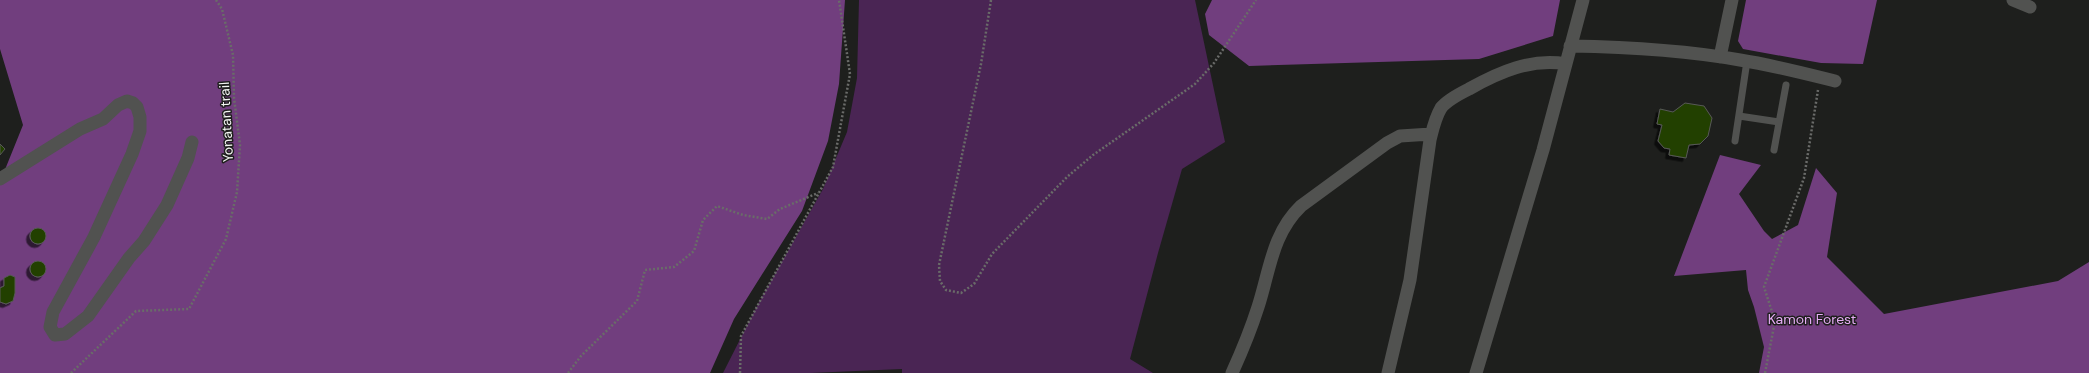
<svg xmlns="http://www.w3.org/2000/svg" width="2089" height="373" viewBox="0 0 2089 373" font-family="'DM Sans',sans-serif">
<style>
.green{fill:#4a2554}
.forest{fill:#713e7e}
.building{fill:#223f01;stroke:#575956;filter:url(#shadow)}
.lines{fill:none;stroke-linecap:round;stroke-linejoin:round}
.path{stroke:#6a6b69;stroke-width:2.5;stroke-dasharray:2 2;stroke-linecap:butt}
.service{stroke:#515250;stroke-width:7}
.minor{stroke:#515250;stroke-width:13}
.labels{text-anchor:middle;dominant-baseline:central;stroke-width:3;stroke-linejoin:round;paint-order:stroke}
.street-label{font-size:14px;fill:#f3f4f2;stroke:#1e1f1d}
.park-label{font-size:14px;fill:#e5acf4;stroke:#1e1f1d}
</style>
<defs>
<filter id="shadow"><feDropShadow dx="-3.5" dy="3.5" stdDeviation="0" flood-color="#0009"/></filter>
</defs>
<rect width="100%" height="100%" fill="#1e1f1d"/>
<!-- green -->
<path class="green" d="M859 0H1195L1225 142 1182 169 1158 253 1130 359 1153 373H902V369L810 373H723L759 302 823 189 847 132 857 78Z"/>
<!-- forest -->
<path class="forest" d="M0 0H845L839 84 828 141 802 211 734 319 710 373H0V182L23 125 0 49Z
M1212 0H1560L1553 36 1479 59 1249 66 1209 35 1205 14Z
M1746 0H1877L1863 64 1821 63 1743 49 1738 41Z
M1720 155 1761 165 1739 194 1764 231 1772 239 1798 225 1816 168 1837 193 1827 257 1884 314 2058 281 2089 262V373H1759L1764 347 1754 307 1748 290 1746 270 1674 276Z"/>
<!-- building -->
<path class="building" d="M1685 103 1704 106 1712 118 1708 136 1700 144 1689 145 1686 158 1669 155 1670 149 1664 148 1658 141 1662 125 1657 124 1660 109 1673 112Z
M0 144 5 149 0 155Z
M30 236a8 8 0 1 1 16 0a8 8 0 1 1-16 0Z
M30 269a8 8 0 1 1 16 0a8 8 0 1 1-16 0Z
M10 275 15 277V293L13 301 6 304 0 302V288L4 286V278Z"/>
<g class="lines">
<!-- path -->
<path class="path" d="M991 0 981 64 939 265 940 281 946 290 961 293 974 284 992 254 1067 177 1093 155 1195 84 1214 63 1256 0
M71 373 136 311 189 309 226 239 237 192 240 145 234 98 233 55 222 9 216 0
M568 373 581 356 637 301 645 270 674 267 694 251 703 220 717 206 743 215 767 219 780 209 818 193
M740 373 741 336 833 167 850 74 839 0
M1765 373 1775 321 1764 287 1804 178 1818 90"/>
<!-- service -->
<path class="service" d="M1739 116 1779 122
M1735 141 1747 61
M1774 150 1786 85"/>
<!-- minor -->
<path class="minor" d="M2013 0 2030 7
M1570 46C1627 47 1684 50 1740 60 1772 65 1803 73 1835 81
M1720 57 1732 0
M0 179 80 129 103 119 118 105 127 101 133 103 137 107 140 117V131L132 154 94 237 53 312 50 327 55 335 65 334 88 316 129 258 144 241 167 205 188 158 192 142
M1232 373C1242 351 1251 329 1258 307 1270 270 1272 234 1301 206L1387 143 1400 136 1431 134
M1388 373 1410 280 1430 140C1433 128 1435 118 1441 108 1447 100 1461 93 1469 89 1499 72 1531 58 1566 64
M1476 373 1543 150 1583 0"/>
</g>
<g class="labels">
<!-- street labels -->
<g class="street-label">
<text transform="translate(226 122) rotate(-93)">Yonatan trail</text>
</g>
<!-- park labels -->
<g class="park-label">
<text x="1812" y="319">Kamon Forest</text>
</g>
</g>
</svg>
